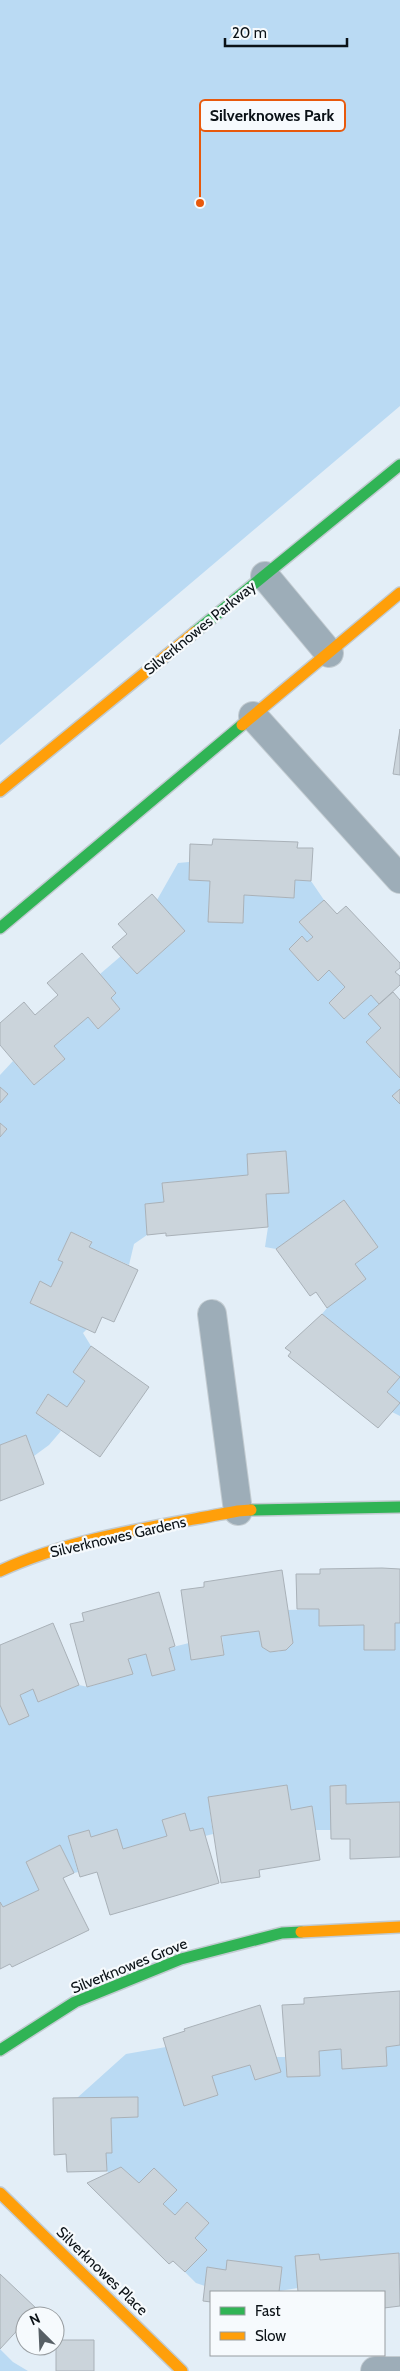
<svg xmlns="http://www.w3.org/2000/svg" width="400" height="2371" viewBox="0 0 400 2371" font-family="Cabin,sans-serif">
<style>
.green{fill:#badaf3}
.building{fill:#cbd4db;stroke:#a9b1b8}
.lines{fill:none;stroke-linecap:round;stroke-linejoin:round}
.street-casing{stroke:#c2cbd1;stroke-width:30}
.fast-casing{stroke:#c2cbd1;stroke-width:14}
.slow-casing{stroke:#c2cbd1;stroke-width:14}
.street{stroke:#9dadb8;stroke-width:28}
.fast{stroke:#30b455;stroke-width:11}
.slow{stroke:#ff9f0a;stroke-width:11}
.labels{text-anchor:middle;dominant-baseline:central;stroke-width:4.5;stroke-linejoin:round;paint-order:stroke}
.street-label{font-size:15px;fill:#0b1217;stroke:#f6fafd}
.leader{fill:none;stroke:#e8590c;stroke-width:2}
.callout-dot{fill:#e8590c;stroke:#f6fafd;stroke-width:2}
.callout{fill:#f6fafd;stroke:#e8590c;stroke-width:2}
.callout-label{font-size:16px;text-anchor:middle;font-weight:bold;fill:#0b1217}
</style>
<rect width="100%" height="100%" fill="#e3eef7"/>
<!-- green -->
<path class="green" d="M0 0H400V406L0 745Z
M189 862V880L210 881 208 922 243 923 244 895 294 898 295 880 311 881 324 900 299 922 313 937 307 942 301 937 289 949 318 980 329 970 345 987 329 1003 344 1019 371 995 379 1004 381 1028 366 1042 400 1078V1089L393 1096 400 1104V1416L392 1412 399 1402 387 1392 400 1377 322 1314 327 1308 365 1279 355 1264 378 1247 344 1201 276 1249 265 1247 268 1227 266 1194 289 1192 286 1151 247 1154 248 1175 162 1183 164 1202 145 1204 147 1235 134 1244 129 1265 89 1247 92 1241 71 1232 58 1260 63 1262 51 1287 40 1281 30 1303 87 1329 83 1333 91 1346 73 1372 85 1381 67 1407 48 1394 36 1412 61 1431 49 1445 34 1456 26 1435 0 1445V1137L7 1129 0 1123V1103L8 1094 0 1087V1075L13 1061 34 1085 65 1059 54 1046 88 1017 98 1029 120 1009 111 998 116 993 100 974 121 956 137 974 185 931 157 900 178 863Z
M319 1609 320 1626 364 1625 365 1650H395V1623H400V1802L346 1804V1785L330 1786 331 1830H315L312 1807 291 1810 287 1785 208 1797 213 1834 205 1836 203 1828 190 1831 184 1813 162 1820 167 1836 123 1849 117 1830 91 1837 89 1830 68 1836 78 1872 74 1873 60 1845 26 1862 39 1890 3 1907 0 1902V1705L9 1725 20 1695 33 1689 39 1702 79 1685 88 1687 132 1674 128 1659 146 1654 152 1676 175 1670 169 1648 189 1643 192 1660 224 1655 222 1636 259 1631 262 1647C273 1654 284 1653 293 1643L288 1610Z
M400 2045V2262L399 2253 320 2260 319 2254 296 2256 298 2288 279 2291 282 2267 228 2260 226 2270 207 2267 205 2286 196 2283 185 2272 207 2250 195 2238 209 2223 187 2202 175 2215 163 2204 154 2168 139 2183 121 2167 108 2173 107 2171 106 2153 112 2152 111 2118 138 2117V2097L77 2098 126 2054 166 2047 185 2106 217 2095 212 2076 250 2065 255 2080 280 2072 276 2057H285L287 2077 320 2076 319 2051 341 2049 343 2069 387 2066 386 2047Z
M0 2349 13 2362 28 2371H0Z"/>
<!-- building -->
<path class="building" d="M400 729V775L393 774Z
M213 839 298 842 297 848H313L311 881 295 880 294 898 244 895 243 923 208 922 210 881 189 880 190 844 212 845Z
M152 894 185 931 137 974 112 947 127 934 118 924Z
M324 900 337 914 346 906 400 963V968L395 972 400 976V985L379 1004 371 995 344 1019 329 1003 345 987 329 970 318 981 289 949 302 936 307 942 313 937 299 922Z
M82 953 116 993 111 998 120 1009 98 1029 88 1017 54 1046 65 1059 34 1085 0 1045V1023L24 1002 35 1015 58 995 47 983Z
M393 992 400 1000V1078L366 1042 381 1028 368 1014Z
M0 1087 8 1094 0 1103Z
M400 1089V1104L392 1096Z
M0 1123 7 1129 0 1137Z
M286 1151 289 1193 266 1194 268 1227 166 1236V1233L147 1235 145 1204 164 1202 162 1183 248 1175 247 1154Z
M344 1200 378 1247 355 1264 366 1279 327 1308 316 1292 310 1296 276 1249Z
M71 1232 92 1242 89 1247 138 1270 114 1322 102 1317 95 1333 30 1303 40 1281 51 1287 63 1262 58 1260Z
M322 1314 400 1377 387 1392 400 1403 378 1428 288 1356 291 1352 285 1348Z
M91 1346 149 1387 100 1457 36 1413 48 1394 67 1407 85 1381 73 1372Z
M26 1435 44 1484 0 1501V1445Z
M382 1568 400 1569V1623H395V1650H364V1625L319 1626V1609H297L296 1574H320V1569Z
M282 1570 293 1643 286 1650 270 1652 262 1647 259 1631 221 1636 224 1655 191 1660 181 1590 204 1587V1582Z
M159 1592 175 1646 169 1648 175 1670 152 1676 146 1654 128 1659 133 1674 87 1687 70 1624 84 1621 82 1613Z
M53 1623 79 1685 38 1702 33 1689 20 1695 29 1716 9 1725 0 1705V1645Z
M287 1785 291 1810 312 1806 320 1860 259 1870 260 1877 221 1883 208 1797Z
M346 1785V1804L400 1802V1857L350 1859V1839H331L330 1786Z
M185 1813 190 1831 203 1828 219 1883 110 1915 97 1872 80 1877 68 1836 89 1830 91 1837 117 1829 123 1849 167 1836 162 1820Z
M60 1845 74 1873 63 1878 89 1930 12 1967 10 1964 0 1969V1902L3 1907 39 1890 26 1862Z
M400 1991V2045L386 2047 387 2066 342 2069 341 2049 319 2051 320 2076 287 2077 282 2005 304 2004V1998Z
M260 2005 281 2072 255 2080 250 2065 212 2076 218 2095 184 2106 163 2038 185 2031 184 2029Z
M138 2097V2117L111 2118 112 2153H106L107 2171 67 2172 66 2154 54 2155 53 2098Z
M121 2167 139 2183 154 2168 177 2190 163 2204 175 2215 187 2202 209 2223 195 2238 207 2250 185 2272 173 2261 169 2264 87 2183Z
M399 2253 400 2306 384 2308V2292H298L295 2256 319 2254 320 2260Z
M227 2260 282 2267 279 2292H211V2302L203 2301 207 2267 226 2270Z
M0 2274 37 2309 31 2316H25V2322L0 2349Z
M56 2340H94V2371H56Z"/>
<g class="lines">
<!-- street casing -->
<g class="street-casing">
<path id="street" d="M265 576 329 653
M253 716 400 879
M212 1314 238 1511
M375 2371H400"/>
</g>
<!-- fast casing -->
<g class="fast-casing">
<path id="fast" d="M195 632 400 465
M0 928 242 725
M251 1510 400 1507
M0 2050 75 2002 181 1959 282 1933 301 1932"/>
</g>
<!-- slow casing -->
<g class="slow-casing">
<path id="slow" d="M242 725 400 593
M0 791 195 632
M0 1571C73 1537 160 1526 238 1511L251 1510
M301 1932 400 1927
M0 2193 182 2371"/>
</g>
<!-- street -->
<use href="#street" class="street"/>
<!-- fast -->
<use href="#fast" class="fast"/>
<!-- slow -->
<use href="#slow" class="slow"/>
</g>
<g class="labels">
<!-- street labels -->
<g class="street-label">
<text transform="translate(200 628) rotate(-39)">Silverknowes Parkway</text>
<text transform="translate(118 1537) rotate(-13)">Silverknowes Gardens</text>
<text transform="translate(129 1966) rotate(-22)">Silverknowes Grove</text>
<text transform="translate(102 2271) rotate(44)">Silverknowes Place</text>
</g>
</g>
<!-- callouts -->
<path class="leader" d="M200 203L200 115"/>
<circle class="callout-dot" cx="200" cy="203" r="5"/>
<rect class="callout" x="200" y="100" width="145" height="31" rx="5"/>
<g class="callout-label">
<text x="272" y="121">Silverknowes Park</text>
</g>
<!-- legend -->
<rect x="210" y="2291" width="175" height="65" fill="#f6fafd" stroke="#989da1"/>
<rect x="220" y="2307" width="25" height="8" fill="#30b455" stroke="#989da1"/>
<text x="255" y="2316" font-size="15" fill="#0b1217">Fast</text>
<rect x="220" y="2332" width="25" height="8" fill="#ff9f0a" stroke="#989da1"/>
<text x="255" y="2341" font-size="15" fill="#0b1217">Slow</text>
<!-- north arrow -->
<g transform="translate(40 2331) rotate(336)"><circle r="24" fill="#f6fafd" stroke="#989da1"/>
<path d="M0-4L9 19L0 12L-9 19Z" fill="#575f65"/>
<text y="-8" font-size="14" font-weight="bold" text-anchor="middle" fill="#0b1217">N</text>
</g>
<!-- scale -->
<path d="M225 38v8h122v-8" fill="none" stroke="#0b1217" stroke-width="2.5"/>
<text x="232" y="38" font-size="15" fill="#0b1217" stroke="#f6fafd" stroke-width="4" paint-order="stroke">20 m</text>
</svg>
